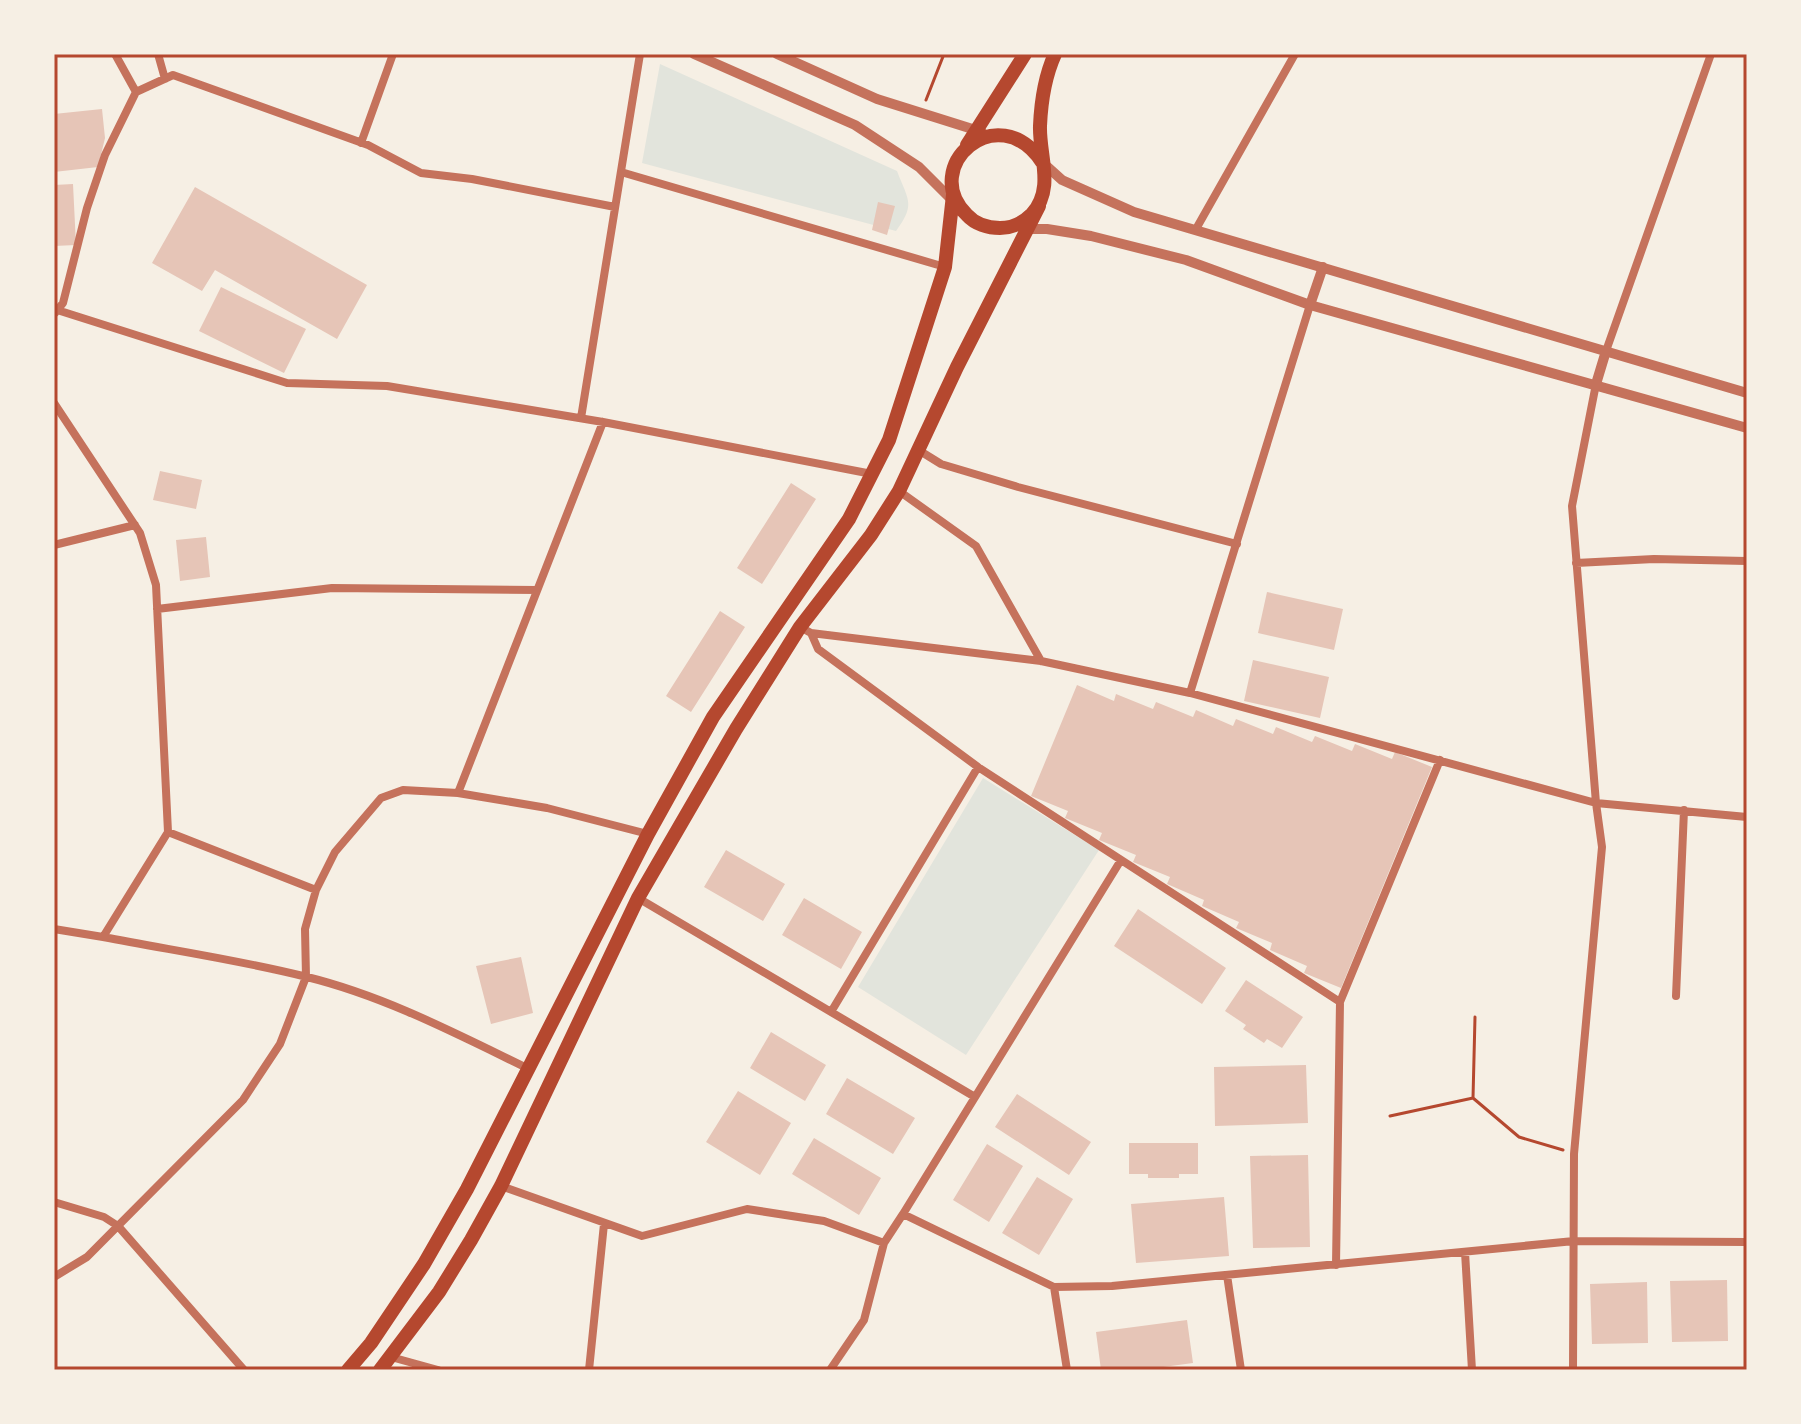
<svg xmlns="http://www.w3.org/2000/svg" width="1801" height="1424" viewBox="0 0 1801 1424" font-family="Quicksand,sans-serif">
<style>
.green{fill:#e2e4dc}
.building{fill:#e6c5b7}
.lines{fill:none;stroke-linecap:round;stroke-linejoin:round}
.path{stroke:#b5482f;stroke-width:3}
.minor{stroke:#c5725c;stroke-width:8}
.tertiary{stroke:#c5725c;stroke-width:10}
.primary{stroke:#b5482f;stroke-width:14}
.neatline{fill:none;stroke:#b5482f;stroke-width:3}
</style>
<rect width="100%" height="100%" fill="#f6efe4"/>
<!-- green -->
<path class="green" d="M660 64 897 171C908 200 916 204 896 231L642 163Z
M983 778 1099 850 966 1055 858 987Z"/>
<!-- building -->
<path class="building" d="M102 109 105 138 98 167 54 172V114Z
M73 184 76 245 54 246V185Z
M195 187 367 285 337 339 215 270 202 291 152 263Z
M878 202 895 206 887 235 872 230Z
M221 287 306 329 284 373 199 331Z
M160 471 202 480 196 509 153 500Z
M791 483 816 499 762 584 737 568Z
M206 537 210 577 180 581 176 540Z
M1267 592 1343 609 1334 650 1258 633Z
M720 611 745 627 691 712 666 696Z
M1253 660 1329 677 1320 718 1244 701Z
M1077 685 1114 701 1116 694 1153 709 1156 702 1193 717 1196 710 1233 726 1236 719 1273 734 1276 727 1312 742 1315 736 1352 751 1355 744 1392 759 1395 752 1432 767 1341 988 1304 973 1307 966 1270 950 1272 943 1236 928 1239 922 1202 906 1204 900 1167 884 1170 877 1133 862 1136 855 1099 840 1102 833 1065 818 1068 811 1031 796Z
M726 850 785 884 763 921 704 887Z
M804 898 862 932 841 969 782 935Z
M1138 909 1226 968 1202 1004 1114 946Z
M521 957 533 1013 491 1024 476 966Z
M1246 980 1303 1017 1282 1048 1267 1039 1264 1043 1243 1029 1246 1025 1225 1011Z
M771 1032 826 1065 805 1101 750 1068Z
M1306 1065 1308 1123 1215 1126 1214 1067Z
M847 1078 915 1118 893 1154 826 1114Z
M738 1091 791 1123 760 1175 706 1142Z
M1017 1094 1091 1142 1069 1175 995 1127Z
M814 1138 881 1178 859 1215 792 1174Z
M1129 1143H1198V1174H1179V1178H1148V1174H1129Z
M987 1144 1023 1166 989 1222 953 1200Z
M1308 1155 1310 1247 1253 1248 1250 1156Z
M1037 1177 1073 1199 1039 1255 1002 1233Z
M1224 1197 1229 1256 1136 1263 1131 1204Z
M1727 1280 1728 1341 1672 1342 1670 1281Z
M1647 1282 1648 1343 1592 1344 1590 1284Z
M1187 1320 1193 1363 1141 1370H1101L1096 1332Z"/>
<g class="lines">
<!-- path -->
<path class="path" d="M926 100 944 54
M1473 1098 1475 1017
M1390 1116 1473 1098 1519 1137 1563 1150"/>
<!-- minor -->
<path class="minor" d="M115 54 136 92
M158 54 165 79
M361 143 393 54
M621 172 945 267
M1196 229 1295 54
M54 309 287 383 387 386 603 422 872 474
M55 313 63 303 87 208 105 155 136 92 173 75 368 145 421 173 472 179 615 207
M1606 351 1711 54
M54 403 140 533 156 585 168 832 103 937 54 929
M581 418 640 54
M920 451 941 464 1018 487 1237 544
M899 491 976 546 1041 661
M54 545 135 525
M1576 563 1654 559 1747 561
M157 609 332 588 537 590
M800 627 811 633 1041 661 1190 693 1596 803 1747 817
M811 633 818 649 978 767 1340 1002
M1190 693 1310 305
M458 793 603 422
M168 832 316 890
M638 898 975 1097
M103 937C170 950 240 960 307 977 384 996 455 1033 527 1068
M1676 996 1684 810
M831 1012 978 767
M501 1186 642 1236 747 1209 824 1221 884 1243
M54 1202 104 1217 118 1226 244 1370
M903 1214 1121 860
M1465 1252 1472 1370
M1336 1265 1340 1002 1440 760
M1227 1275 1241 1370
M54 1277 87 1257 243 1100 280 1044 306 977 305 929 316 890 335 852 381 798 403 790 458 793 547 808 648 834
M1054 1287 1067 1370
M391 1357 438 1370
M589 1370 604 1224
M830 1370 864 1320 884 1243 903 1214 1054 1287 1112 1286 1574 1241 1747 1242
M1573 1370 1574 1154 1602 847 1596 803 1572 506 1596 384"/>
<!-- tertiary -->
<path class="tertiary" d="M694 54 855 125 919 167 954 202
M777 54 877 99 982 132
M1042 162 1062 180 1134 212 1747 393
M1023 229H1047L1091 236 1186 260 1310 305 1747 428
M1310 305 1323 267
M1596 384 1606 351"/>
<!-- primary -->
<path class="primary" d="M967 145 1025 54
M1042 162C998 96 918 167 967 215 975 224 988 228 1000 228 1012 228 1024 222 1032 214 1055 188 1039 156 1040 126 1041 102 1045 76 1055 54
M348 1370 371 1343 424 1264 467 1189 648 834 713 717 849 519 889 440 945 267 953 195
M380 1370 439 1292 471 1240 501 1186 638 898 736 729 800 627 871 535 899 491 957 367 1039 206"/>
</g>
<!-- border -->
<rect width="1801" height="1424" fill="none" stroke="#f6efe4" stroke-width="112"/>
<rect x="56" y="56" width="1689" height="1312" class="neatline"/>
</svg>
